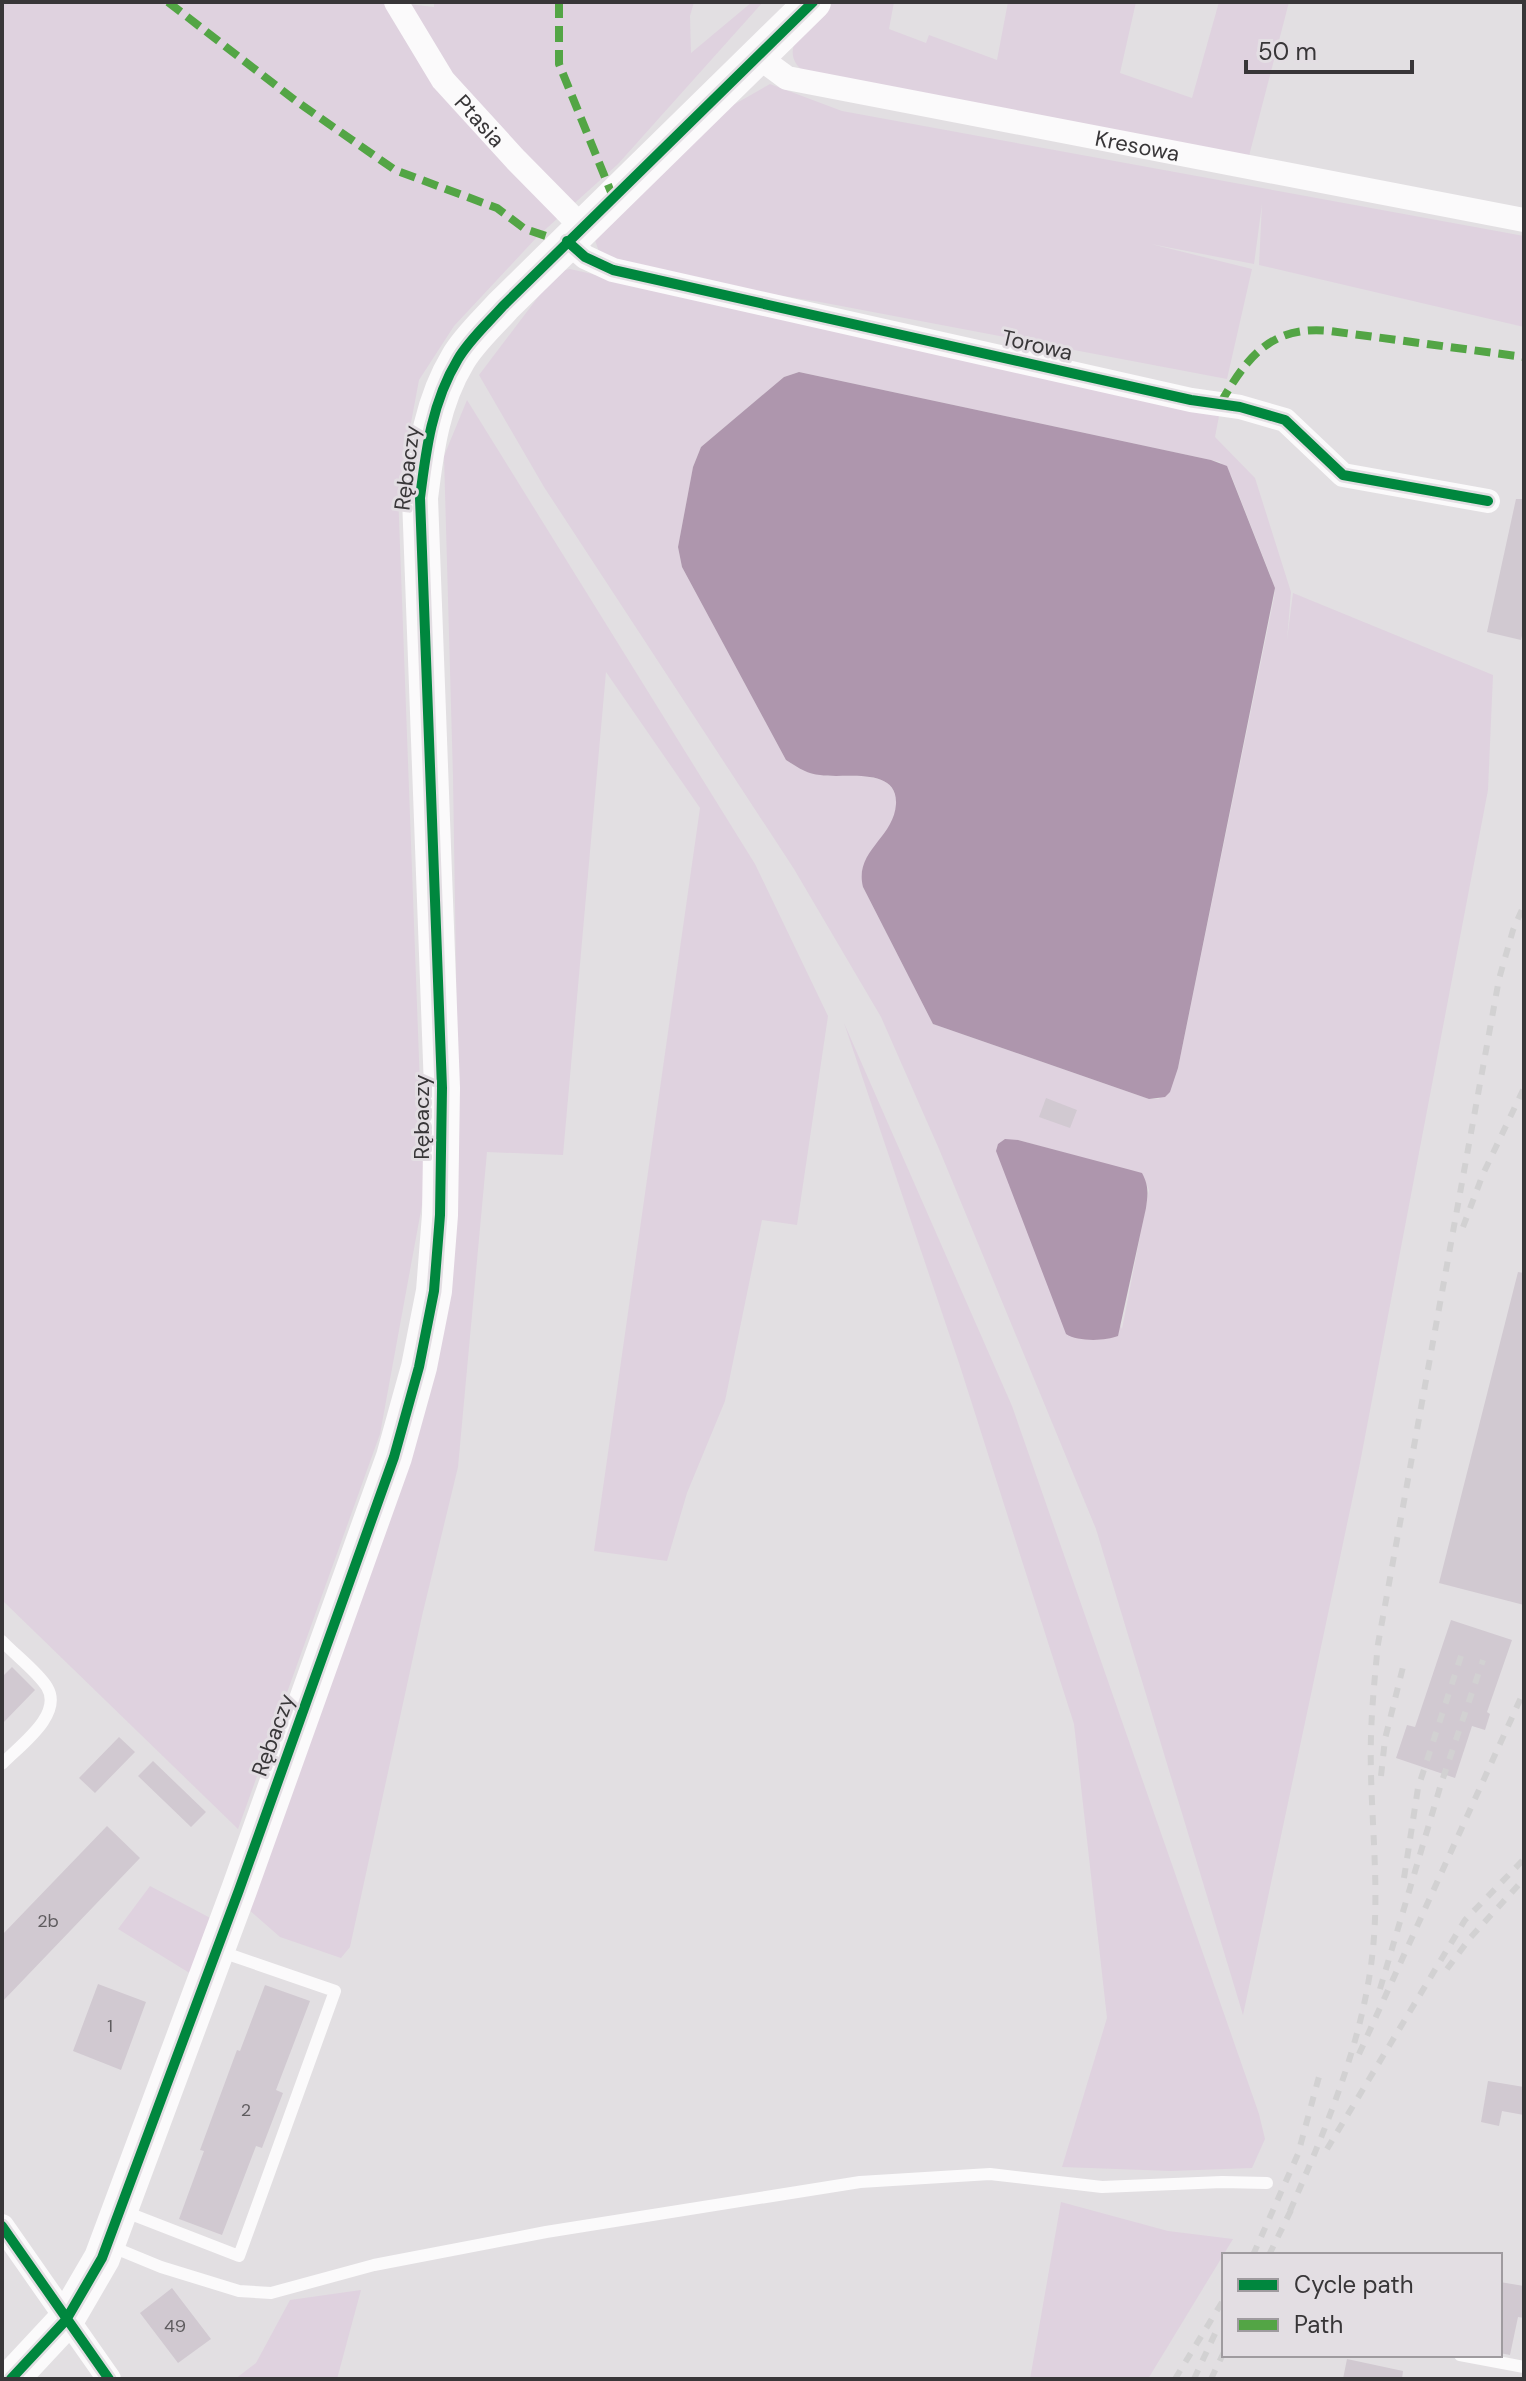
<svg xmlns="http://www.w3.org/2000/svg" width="1526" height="2381" viewBox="0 0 1526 2381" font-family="'DM Sans',sans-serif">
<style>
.green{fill:#dfd2df;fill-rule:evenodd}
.water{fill:#ae96ad}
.building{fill:#d1c9d1}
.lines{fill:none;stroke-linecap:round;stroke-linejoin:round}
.lane{stroke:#fbfafb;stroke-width:12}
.street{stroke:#fbfafb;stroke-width:24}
.secondary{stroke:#fbfafb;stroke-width:36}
.rail{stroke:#d2d1d2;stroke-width:6;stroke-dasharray:10 10;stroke-linecap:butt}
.quiet{stroke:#53a545;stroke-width:8;stroke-dasharray:16 8;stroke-linecap:butt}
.cycleway-casing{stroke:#e3dee3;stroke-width:15}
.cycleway{stroke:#00873e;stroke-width:10}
.labels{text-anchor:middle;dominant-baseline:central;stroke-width:6;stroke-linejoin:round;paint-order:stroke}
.number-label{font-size:18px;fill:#5f5c5f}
.street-label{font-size:22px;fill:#383638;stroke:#e3dee3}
</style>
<rect width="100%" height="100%" fill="#e2dfe2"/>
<!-- green -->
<path class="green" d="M2 2H391L434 7V2H694L690 16 691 53 752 2H763L618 164 538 236 454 326 419 380 398 492 424 1194 380 1434 238 1829 2 1600Z
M832 2H894L889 29 926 43 929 35 997 60 1008 2H1136L1120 73 1192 98 1219 2H1289L1249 156 812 78C807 74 801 70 797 65 780 42 818 16 832 2Z
M770 84 842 111 1524 236V327L1259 265 1262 204 1254 264 1151 244 1252 269 1227 379 820 302 692 281 612 260 599 252 594 237 712 117Z
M570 269 1219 416 1215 437 1255 478 1291 592 1287 640 1293 593 1493 675 1488 790 1360 1463 1243 2015 1096 1529 939 1149 881 1017 794 869 544 487 479 375 557 272ZM799 372 1211 460 1220 462 1231 475 1271 577 1275 588 1274 598 1178 1068 1159 1099H1149L933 1024 863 887C870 870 894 827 896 812 903 765 849 779 820 775 807 774 797 767 786 760L682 567 678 547 693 467 701 447 784 377ZM1018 1140 1142 1174 1149 1190 1122 1329Z
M467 400 755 864 828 1016 797 1225 762 1220 725 1401 687 1493 667 1561 594 1551 700 808 606 672 563 1155 487 1152 458 1467 422 1616 350 1947 341 1958 280 1937 248 1909 420 1429 440 1300 459 1159 453 777 444 456Z
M844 1023 1012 1406 1259 2114 1265 2139 1252 2168 1171 2171 1062 2167 1107 2018 1074 1724 959 1363Z
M150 1886 216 1921 196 1977 118 1929Z
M1061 2202 1168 2231 1233 2239 1148 2379H1030Z
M361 2290 337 2379H235L256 2363 290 2300Z"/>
<!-- water -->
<path class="water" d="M799 372 1211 460 1227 466 1275 588 1178 1068 1170 1092 1165 1097 1149 1099 933 1024 863 887C854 851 894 838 896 804 898 766 844 779 820 775 807 774 797 767 786 760L682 567 678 547 693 467 701 447 784 377Z
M1005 1139 1018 1140 1131 1170 1142 1173C1149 1186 1148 1194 1146 1208L1118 1336C1106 1341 1078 1342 1066 1334L996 1151 998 1144Z"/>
<!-- building -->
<path class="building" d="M1516 499H1524V627L1521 640 1487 632Z
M1046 1098 1077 1110 1070 1128 1039 1117Z
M1518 1272 1524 1273V1605L1439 1583Z
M1451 1620 1512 1640 1487 1712 1490 1714 1485 1730 1472 1726 1455 1778 1396 1758 1407 1725 1415 1727Z
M12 1667 35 1690 2 1724V1677Z
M119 1737 135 1752 95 1793 79 1778Z
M153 1761 206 1812 191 1827 138 1776Z
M107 1826 140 1858 2 2002V1935Z
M98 1984 146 2002 121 2070 73 2051Z
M265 1985 310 2001 276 2090 283 2093 262 2148 256 2146 222 2235 179 2219 204 2151 200 2150 237 2050 240 2051Z
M1488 2081 1524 2087V2115L1502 2111 1499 2126 1481 2122Z
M1500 2282 1524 2286V2318L1518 2317 1510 2355 1500 2353Z
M172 2288 211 2339 178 2363 140 2313Z
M1347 2359 1403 2371 1402 2379H1343Z"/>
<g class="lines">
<!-- lane -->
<path class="lane" d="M2 1641C14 1654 38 1672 47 1687 64 1715 19 1746 2 1764
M123 2211 239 2256 335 1991 219 1951
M110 2246 161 2267 239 2291 271 2293 374 2265 546 2232 860 2182 990 2174 1102 2187 1222 2182 1267 2183
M1460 2355 1524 2367"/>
<!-- street -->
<g class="street">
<path id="s1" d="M396 2 443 80 516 160 582 227"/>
<path id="s2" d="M757 56 787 78 1524 220"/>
<path d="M567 241 585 257 613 270 1191 400 1240 407 1285 420 1343 475 1488 501"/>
<path d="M2 2226 109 2379"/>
</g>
<!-- secondary -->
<path class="secondary" d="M11 2379 66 2320 102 2258 239 1890 394 1457 419 1367 434 1291 440 1215 442 1088 420 498C426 449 432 402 458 359 469 340 488 323 503 306L813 2"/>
<!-- rail -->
<path class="rail" d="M1463 1227 1483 1174 1524 1088
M1381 1776 1385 1739 1405 1659
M1404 1878 1418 1788 1462 1653
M1447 1969 1470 1938 1524 1879
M1380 1989 1441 1784 1483 1660
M1359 2054 1524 1691
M1327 2149 1465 1920 1524 1859
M1290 2211C1328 2123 1367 2033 1374 1937 1379 1870 1369 1802 1371 1735 1372 1705 1375 1674 1378 1644L1499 979 1513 930 1524 905
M1253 2255 1298 2154 1320 2073
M1269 2255 1294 2204
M1175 2379 1224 2299
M1194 2379 1219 2325
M1211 2379 1224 2352"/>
<!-- quiet -->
<path class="quiet" d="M168 2 296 101 395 170 497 208 525 229 552 238
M559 2V64L613 197
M1220 404C1247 357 1271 325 1330 331L1524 357"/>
<!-- cycleway casing -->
<g class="cycleway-casing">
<path id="cycleway" d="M567 241 585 257 613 270 1191 400 1240 407 1285 420 1343 475 1488 501
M2 2226 109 2379
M11 2379 66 2320 102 2258 239 1890 394 1457 419 1367 434 1291 440 1215 442 1088 420 498C426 449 432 402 458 359 469 340 488 323 503 306L813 2"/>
</g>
<!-- cycleway -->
<use href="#cycleway" class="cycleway"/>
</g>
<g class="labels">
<!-- number labels -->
<g class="number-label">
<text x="48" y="1921">2b</text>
<text x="110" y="2026">1</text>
<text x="246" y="2110">2</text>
<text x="175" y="2326">49</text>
</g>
<!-- street labels -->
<g class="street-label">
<text stroke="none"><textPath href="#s1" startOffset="146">Ptasia</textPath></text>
<text stroke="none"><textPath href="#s2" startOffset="394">Kresowa</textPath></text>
<text transform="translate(1037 345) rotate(13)">Torowa</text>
<text transform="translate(407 468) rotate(-83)">Rębaczy</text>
<text transform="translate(421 1117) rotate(-90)">Rębaczy</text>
<text transform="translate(273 1735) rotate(-70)">Rębaczy</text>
</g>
</g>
<!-- border -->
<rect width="1526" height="2381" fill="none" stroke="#383638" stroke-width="8"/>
<!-- legend -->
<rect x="1222" y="2253" width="280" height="104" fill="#e3dee3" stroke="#9f9b9f" stroke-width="2"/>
<rect x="1238" y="2279" width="40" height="12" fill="#00873e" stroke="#9f9b9f" stroke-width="2"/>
<text x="1294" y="2293" font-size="24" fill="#383638">Cycle path</text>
<rect x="1238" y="2319" width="40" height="12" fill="#53a545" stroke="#9f9b9f" stroke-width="2"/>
<text x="1294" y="2333" font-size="24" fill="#383638">Path</text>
<!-- scale -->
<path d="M1246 60v12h166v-12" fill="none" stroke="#383638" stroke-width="4"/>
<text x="1258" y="60" font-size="24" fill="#383638" stroke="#e3dee3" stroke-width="6" paint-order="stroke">50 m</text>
</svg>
